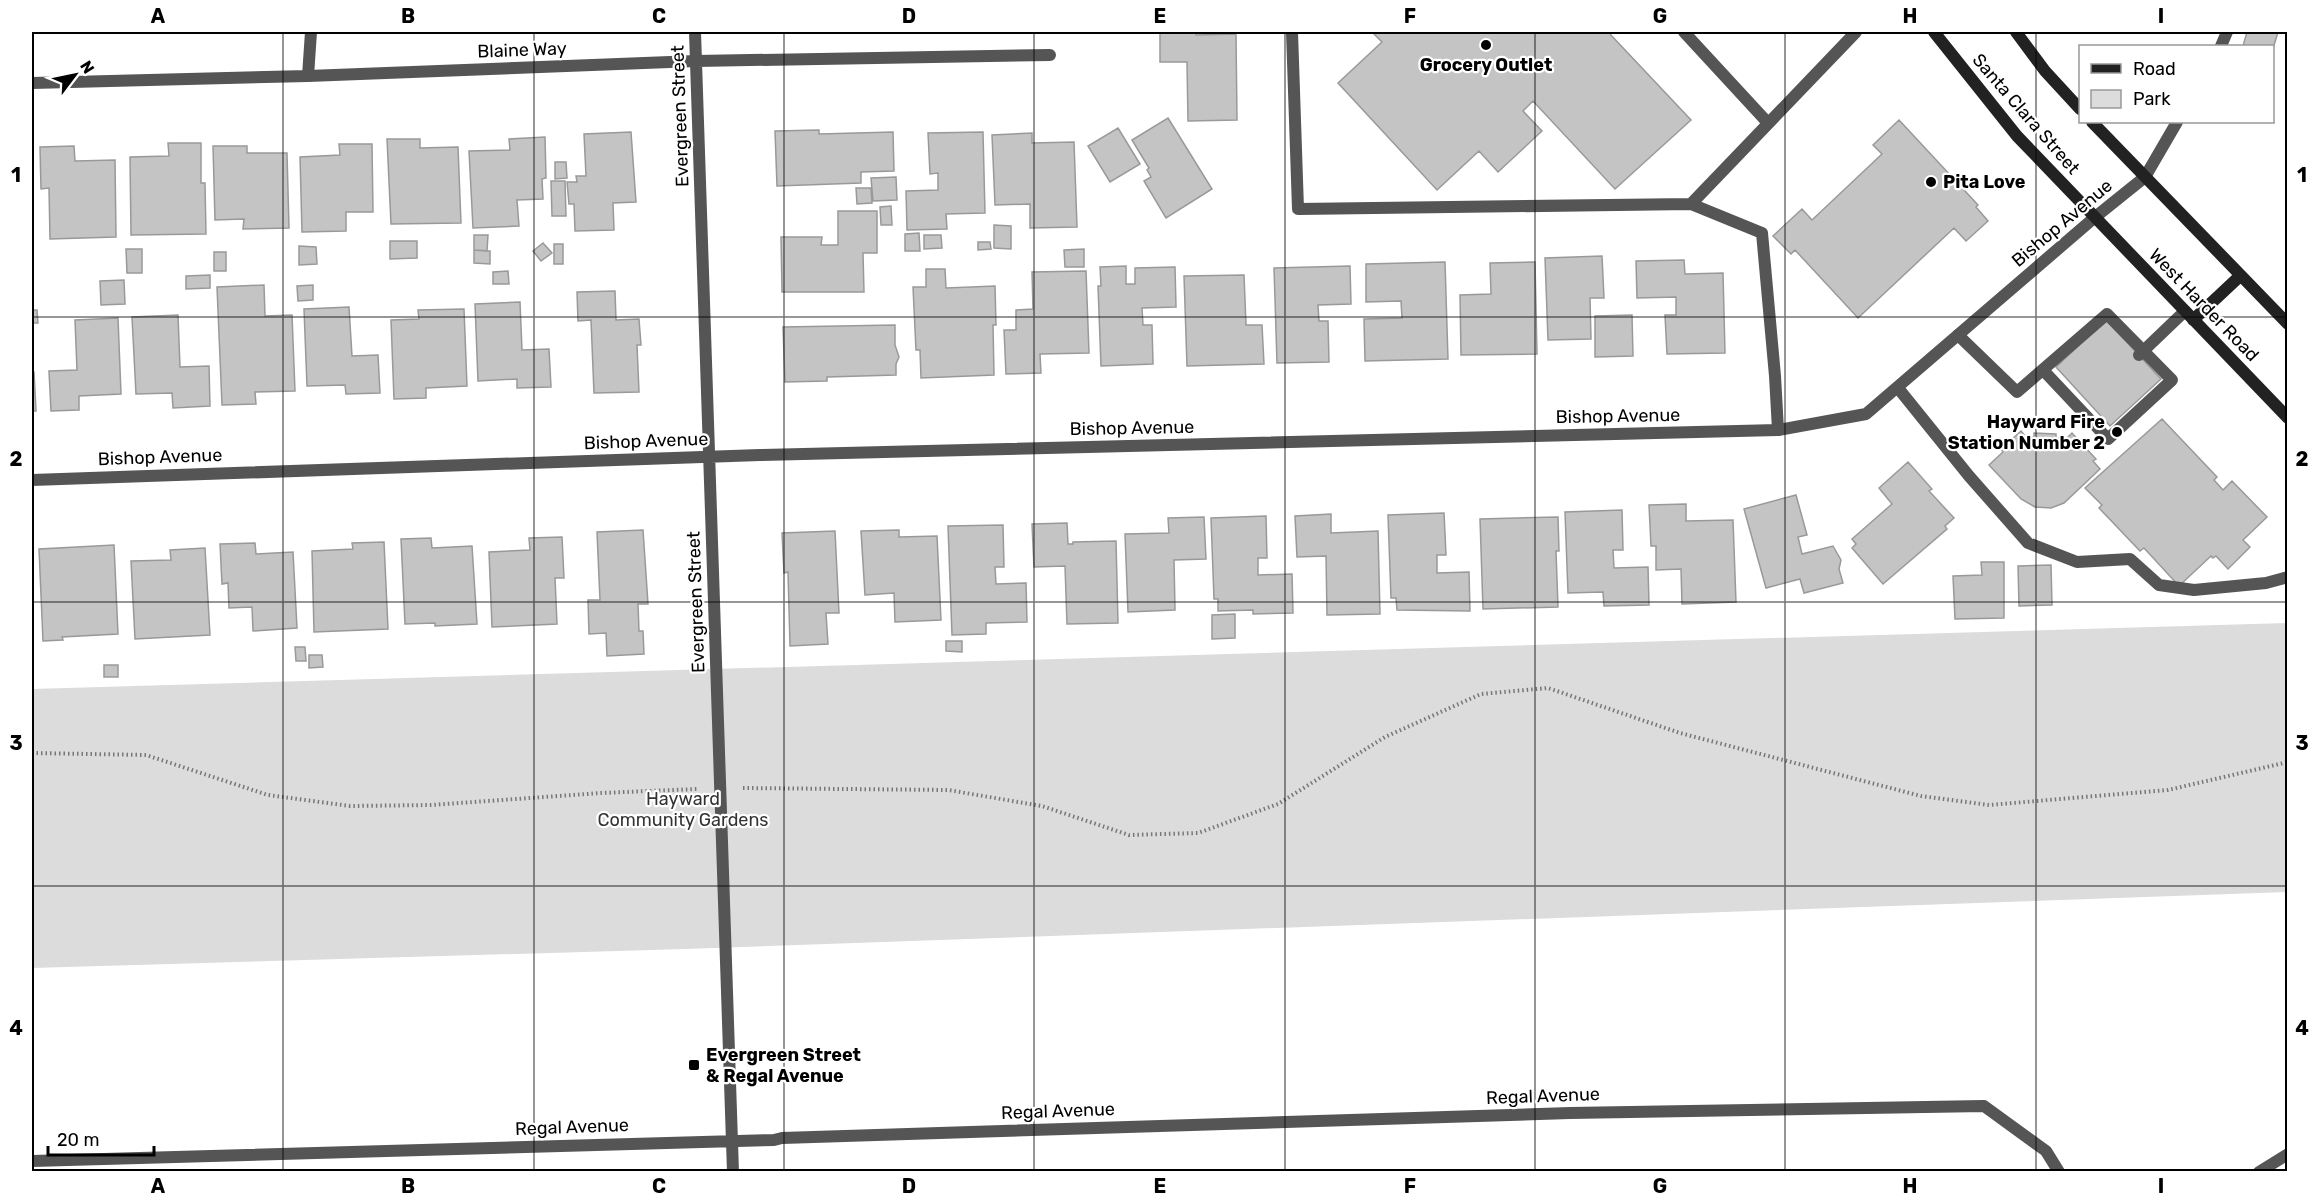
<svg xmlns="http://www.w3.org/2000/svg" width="2319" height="1203" viewBox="0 0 2319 1203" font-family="Rubik,sans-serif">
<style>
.green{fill:#dcdcdc}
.building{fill:#c4c4c4;stroke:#999;stroke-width:1.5}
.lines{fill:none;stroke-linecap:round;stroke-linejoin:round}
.path{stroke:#777;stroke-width:4;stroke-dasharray:1.5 3;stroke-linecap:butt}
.service{stroke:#555;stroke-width:12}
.minor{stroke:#555;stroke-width:12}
.secondary{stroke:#222;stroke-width:12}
.grid{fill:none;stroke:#000;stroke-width:1.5;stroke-opacity:0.55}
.poi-dot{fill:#000;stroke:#fff;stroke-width:2}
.labels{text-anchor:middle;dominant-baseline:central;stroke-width:4.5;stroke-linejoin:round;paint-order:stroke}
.street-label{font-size:18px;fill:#000;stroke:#fff}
.poi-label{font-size:18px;font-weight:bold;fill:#000;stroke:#fff;text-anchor:start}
.park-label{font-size:18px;fill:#333;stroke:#fff}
.neatline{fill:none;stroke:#000;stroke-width:2}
.grid-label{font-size:20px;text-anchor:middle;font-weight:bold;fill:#000}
</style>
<rect width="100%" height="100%" fill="#fff"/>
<!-- green -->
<path class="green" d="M2287 623V892L685 949 32 968V689Z"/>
<!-- building -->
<path class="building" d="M1160 32H1196V35L1236 34 1237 120 1188 121 1187 62H1160Z
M1372 32H1611L1609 33 1691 120 1615 189 1533 101 1523 111 1542 131 1498 172 1479 151 1437 190 1338 83 1382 42Z
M2247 32H2278L2272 52V46H2243Z
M1168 118 1212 189 1166 218 1144 181 1151 177 1147 170 1149 168 1132 140Z
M1899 120 1978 205 1976 207 1988 221 1966 241 1954 228 1858 318 1795 250 1791 254 1773 236 1802 209 1812 220 1882 154 1873 145Z
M1118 128 1140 164 1110 182 1088 146Z
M819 130V134L893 132 894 171 861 172V183L777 186 775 131Z
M631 132 636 202 613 203 614 230 575 231 574 204H569L567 182H577L576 176H586L584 134Z
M983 132 985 213 946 214 947 229 907 230 906 191 938 190V173L930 174 928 133Z
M1032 133V143L1074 142 1077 227 1030 228V204L995 205 992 135Z
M545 137 546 178 542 179 543 199 517 200 519 226 473 228 469 151 510 150 509 139Z
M387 139H420V148L458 147 461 223 391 224Z
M168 143H201V183H205L206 234 131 235 130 157 169 156Z
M339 144H372L373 212H346V231L302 232 300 157 340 155Z
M74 146 75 161 115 160 116 237 50 239 49 188 41 189 40 147Z
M213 146H247V153H287L289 228 243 229 244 219 215 220Z
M555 162H566L567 178 555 179Z
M896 177 897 200 873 201 871 178Z
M551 181H565L566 216H552Z
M856 188H871L872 203 857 204Z
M891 206 892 225H881L880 207Z
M838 211H877V253H863L864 292H782L781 237H822L821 245H838Z
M994 225 1011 226V249L994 248Z
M919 233 920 251H905V234Z
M474 235H488L487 251 474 250Z
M924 235H941L942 248 924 249Z
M390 241H417V258L390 259Z
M978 242H990L991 249 978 250Z
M543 243 552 253 541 261 533 251Z
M554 244H563V264H554Z
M299 246 316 247 317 264 299 265Z
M126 249H142V273H127Z
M1084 249V267H1065L1064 250Z
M474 250 490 251V264L474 263Z
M214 252H226V271H214Z
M1602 256 1604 298H1590L1591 339 1548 340 1545 258Z
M1684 260 1685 274 1723 273 1725 353 1667 354 1665 315H1676V297L1637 298 1636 261Z
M1445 262 1448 359 1365 361 1364 319 1402 318 1401 301 1366 302V264Z
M1535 262 1537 354 1461 355 1460 295 1491 294 1490 263Z
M1126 266V284H1135V268L1175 267 1176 307 1142 308 1143 325H1152L1153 364 1101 366 1098 286H1101L1100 267Z
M1350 266 1351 304 1318 305 1319 321H1328L1329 362 1277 363 1274 268Z
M926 269H945L946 288 995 286 996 325H993L994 375 921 378 920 350H916L913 287H926Z
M508 271 509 284H493V272Z
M1086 271 1089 353 1040 354 1041 373 1006 374 1004 330H1016V310L1033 309 1032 272Z
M210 275V288L186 289V276Z
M1244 275 1246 325H1262L1264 364 1187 366 1184 276Z
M124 280 125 304 101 305 100 281Z
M264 285 265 316 292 315 295 391 255 392 256 404 222 405 217 287Z
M313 285V300L298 301 297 286Z
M615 291 616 320 639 319 641 345H637L639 392 594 393 591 320 578 321 577 292Z
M520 302 522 350 549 349 551 387 517 388V379L478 381 475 304Z
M349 307 352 356 378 355 380 393 346 394 345 385 307 386 304 309Z
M464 309 467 386 426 388V398L394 399 391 320 419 319 418 310Z
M32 310H37L38 323H32Z
M178 315 180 367 209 366 210 406 173 408 172 393 136 394 132 317Z
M1632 315 1633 356 1595 357V316Z
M118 318 121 394 79 396V410L51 411 49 371 77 370 75 320Z
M2106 320 2161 379 2110 426 2056 367Z
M895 325V345L899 357 896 364V375L827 377V381L785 382 783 327Z
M32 372H34L36 411H32Z
M2162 419 2217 477 2214 480 2223 490 2232 481 2267 517 2243 540 2250 547 2228 569 2216 556 2213 558 2211 556 2179 586 2144 548 2140 551 2099 508 2102 505 2085 488Z
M2021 431 2026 437H2034V433L2056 434V438H2067L2072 433 2096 459 2093 461 2100 469 2064 503 2051 508 2035 507 2021 499 1989 465 2003 452 2001 449Z
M1908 462 1932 489 1929 491 1954 518 1945 526 1947 529 1883 584 1852 548 1856 544 1852 539 1892 504 1879 488Z
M1796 495 1807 535 1798 537 1802 554 1833 546 1841 560 1839 569 1843 583 1804 593 1800 579 1766 588 1744 509Z
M1686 504V521L1733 520 1736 602 1682 604 1681 569 1656 570V546H1651L1649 505Z
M1622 510 1623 550H1613L1614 568 1648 567 1649 605 1604 606 1603 592 1568 593 1565 512Z
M1444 513 1446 555H1437V573L1469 572 1470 611 1397 610 1396 598H1391L1388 515Z
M1331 514V533L1378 531 1380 614 1327 615 1326 556 1297 557 1295 516Z
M1266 516 1267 558H1258V575L1292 574 1293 613 1253 614V610L1218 611V599H1214L1211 518Z
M1204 517 1206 559 1174 560 1175 610 1128 612 1125 534 1169 533 1168 518Z
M1558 517 1559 551H1556L1558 607 1483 609 1480 519Z
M1067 523 1068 544H1073V542L1116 541 1118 623 1067 624 1065 566 1034 567 1032 524Z
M1003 525 1004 567H995L996 584 1026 583 1027 622 986 623V634L952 635 948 526Z
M643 530 648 604H638L639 631H643L644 654 607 656 606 633 589 634 588 600H600L597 532Z
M899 530V537L937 536 941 620 895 622 894 593 865 595 861 531Z
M835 531 839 613H826L828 644 790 646 788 572 784 573 782 533Z
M562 537 564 578H555L557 624 492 627 489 552 530 550 529 538Z
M431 538 432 548 472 546 477 624 435 626V623L405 624 401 539Z
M384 542 388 629 314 632 312 551 353 549 352 543Z
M255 543 256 554 293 552 297 628 253 631 252 607 229 608 228 583 222 584 220 544Z
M114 545 118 634 62 637 63 640 43 641 39 549Z
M205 548 210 635 135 639 131 561 171 560 170 550Z
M1981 562H2004V618L1955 619 1953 576 1982 575Z
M2051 565 2052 605 2019 606 2018 566Z
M1235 614V638L1212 639V615Z
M946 641H962V652L946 651Z
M295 647H305L306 661H296Z
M309 655H322L323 667 309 668Z
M104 665H118V677H104Z"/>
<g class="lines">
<!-- path -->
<path class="path" d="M32 753 146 755 268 795 350 806 431 805 601 793 697 789
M743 788 948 790 1042 806 1129 835 1198 833 1278 804 1385 737 1481 694 1548 688 1680 733 1921 796 1989 805 2168 790 2288 762"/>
<!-- service -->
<path class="service" d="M1292 32 1298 209 1691 204 1762 233 1775 376 1778 430
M1684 32 1768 123
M2221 46 2227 32
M2145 177 2177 122
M1691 204 1856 32
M1958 335 2017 392 2107 314 2172 380 2108 439 2043 370
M2139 355 2185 311
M1898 388 1969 476 2028 543 2077 562 2130 559 2159 585 2194 590 2266 583 2288 577"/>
<!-- minor -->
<path class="minor" d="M695 32 733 1172
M308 76 311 32
M32 83 308 76 696 61 1050 55
M32 480 760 455 1778 430 1866 414 2094 218 2145 177
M32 1161 774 1140 782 1138 1570 1113 1984 1106 2046 1151 2059 1172
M2259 1172 2288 1154"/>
<!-- secondary -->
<path class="secondary" d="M1934 32 2017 136 2288 418
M2016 32 2045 71 2080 109
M2092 122 2288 324
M2193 320 2240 276"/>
</g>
<!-- grid -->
<path class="grid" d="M283 32V1172M534 32V1172M784 32V1172M1034 32V1172M1285 32V1172M1535 32V1172M1785 32V1172M2036 32V1172M32 317H2288M32 602H2288M32 886H2288"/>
<!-- markers -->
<g class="poi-dot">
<circle cx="1486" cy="45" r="6"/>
<circle cx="1931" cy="182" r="6"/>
<circle cx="2117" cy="432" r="6"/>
<rect x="688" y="1059" width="12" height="12" rx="3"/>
</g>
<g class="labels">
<!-- street labels -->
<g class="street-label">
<text transform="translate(522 50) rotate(-2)">Blaine Way</text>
<text transform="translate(2026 114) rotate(49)">Santa Clara Street</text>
<text transform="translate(680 116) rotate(-92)">Evergreen Street</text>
<text transform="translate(2062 223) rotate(-40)">Bishop Avenue</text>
<text transform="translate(2204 305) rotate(46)">West Harder Road</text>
<text transform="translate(1618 416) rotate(-1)">Bishop Avenue</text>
<text transform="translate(1132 428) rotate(-1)">Bishop Avenue</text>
<text transform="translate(646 441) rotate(-2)">Bishop Avenue</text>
<text transform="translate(160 457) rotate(-2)">Bishop Avenue</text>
<text transform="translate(696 602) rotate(-92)">Evergreen Street</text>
<text transform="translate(1543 1096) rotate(-2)">Regal Avenue</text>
<text transform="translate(1058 1111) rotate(-2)">Regal Avenue</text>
<text transform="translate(572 1127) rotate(-2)">Regal Avenue</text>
</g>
<!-- poi labels -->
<g class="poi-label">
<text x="1486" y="65" text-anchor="middle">Grocery Outlet</text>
<text x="1943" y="182">Pita Love</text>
<text x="2105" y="422" text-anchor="end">Hayward Fire<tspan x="2105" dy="21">Station Number 2</tspan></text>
<text x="706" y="1055">Evergreen Street<tspan x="706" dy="21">&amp; Regal Avenue</tspan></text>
</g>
<!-- park labels -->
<g class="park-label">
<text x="683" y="799">Hayward<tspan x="683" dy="21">Community Gardens</tspan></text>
</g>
</g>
<!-- border -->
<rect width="2319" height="1203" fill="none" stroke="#ffffff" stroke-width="66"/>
<!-- legend -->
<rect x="2079" y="45" width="195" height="78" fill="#ffffff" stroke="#999999" stroke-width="1.5"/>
<rect x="2091" y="64" width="30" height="9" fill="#222222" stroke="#999999" stroke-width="1.5"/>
<text x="2133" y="75" font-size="18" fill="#000000">Road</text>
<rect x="2091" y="90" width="30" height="18" fill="#dcdcdc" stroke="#999999" stroke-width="1.5"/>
<text x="2133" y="105" font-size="18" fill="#000000">Park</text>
<!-- north arrow -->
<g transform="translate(75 75) rotate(58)" stroke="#ffffff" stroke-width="4.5" paint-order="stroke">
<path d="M0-4.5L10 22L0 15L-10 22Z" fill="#000000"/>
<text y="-9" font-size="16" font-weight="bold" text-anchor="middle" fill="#000000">N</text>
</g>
<!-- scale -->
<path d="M48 1146v9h106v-9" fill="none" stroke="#000000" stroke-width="3"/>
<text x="57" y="1146" font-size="18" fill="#000000" stroke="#ffffff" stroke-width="4.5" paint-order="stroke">20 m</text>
<rect x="33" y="33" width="2253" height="1137" class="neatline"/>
<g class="grid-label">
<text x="158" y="23">A</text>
<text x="408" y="23">B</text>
<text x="659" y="23">C</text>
<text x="909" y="23">D</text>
<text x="1160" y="23">E</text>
<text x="1410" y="23">F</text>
<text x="1660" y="23">G</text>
<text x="1910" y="23">H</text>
<text x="2161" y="23">I</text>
<text x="16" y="182">1</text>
<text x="2302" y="182">1</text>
<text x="16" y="466">2</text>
<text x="2302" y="466">2</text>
<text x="16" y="750">3</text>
<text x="2302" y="750">3</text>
<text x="16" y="1035">4</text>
<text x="2302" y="1035">4</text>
<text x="158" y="1193">A</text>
<text x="408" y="1193">B</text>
<text x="659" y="1193">C</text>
<text x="909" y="1193">D</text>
<text x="1160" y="1193">E</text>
<text x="1410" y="1193">F</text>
<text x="1660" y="1193">G</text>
<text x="1910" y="1193">H</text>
<text x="2161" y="1193">I</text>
</g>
</svg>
